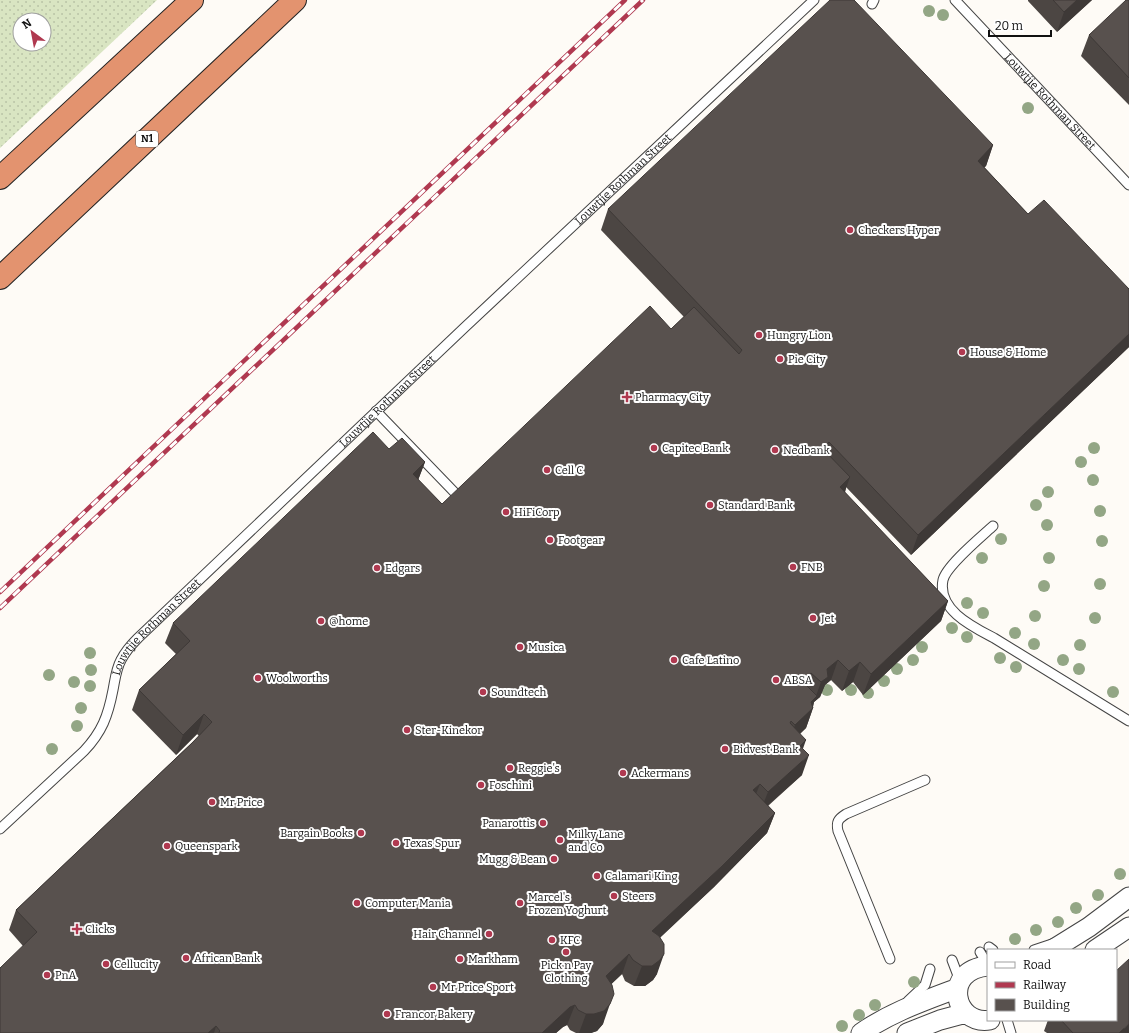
<svg xmlns="http://www.w3.org/2000/svg" width="1129" height="1033" viewBox="0 0 1129 1033" font-family="Bitter,serif">
<style>
.grass{fill:url(#grass-dots);fill-rule:evenodd}
.lines{fill:none;stroke-linecap:round;stroke-linejoin:round}
.lane-casing{stroke:#444;stroke-width:11}
.street-casing{stroke:#444;stroke-width:21}
.highway-casing{stroke:#222;stroke-width:24}
.lane{stroke:#fff;stroke-width:9}
.street{stroke:#fff;stroke-width:19}
.highway{stroke:#e3936f;stroke-width:22}
.rail-casing{stroke:#b03950;stroke-width:4.5}
.rail{stroke:#fff;stroke-width:3;stroke-dasharray:9;stroke-linecap:butt}
.tree{fill:#93a685}
.wall{fill:#4c4643}
.shaded-wall{fill:#3e3937}
.building{fill:#58514e;stroke:#3e3937}
.poi-dot{fill:#b03950;stroke:#fff;stroke-width:1.5}
.labels{text-anchor:middle;dominant-baseline:central;stroke-width:4;stroke-linejoin:round;paint-order:stroke}
.shield{fill:#fff;stroke:#585858;stroke-width:1}
.shield-label{font-size:10px;font-weight:bold;fill:#111}
.street-label{font-size:11px;fill:#111;stroke:#fff}
.poi-label{font-size:11px;fill:#111;stroke:#fff;text-anchor:start}
</style>
<defs>
<pattern id="grass-dots" width="8" height="8" patternUnits="userSpaceOnUse"><rect width="8" height="8" fill="#d9e5c2"/><path d="M2 2h.1M6 6h.1" fill="none" stroke="#b9c3a6" stroke-width="1.8" stroke-linecap="round"/></pattern>
</defs>
<rect width="100%" height="100%" fill="#fefbf6"/>
<!-- grass -->
<path class="grass" d="M0 0H157L0 148ZM20 20H44V44H20Z"/>
<g class="lines">
<!-- lane casing -->
<g class="lane-casing">
<g id="lane">
<path id="s1" d="M955 0 1129 185"/>
<path d="M872 4 874 0"/>
<path d="M376 411 458 496"/>
<path d="M993 526C981 537 946 566 943 580 937 610 973 627 994 638L1129 721"/>
<path id="s2" d="M0 829 84 751C102 732 108 716 113 690 115 680 116 669 121 660 125 652 131 645 138 638L464 328 814 0"/>
<path d="M989 947 993 950"/>
<path d="M1034 950 1055 943"/>
<path d="M980 952 988 965"/>
<path d="M890 959 838 831C836 822 838 819 846 814L925 780"/>
<path d="M952 960 960 981"/>
<path d="M908 1001 925 985 930 969"/>
<path d="M1007 1020 1011 1033"/>
</g>
</g>
<!-- street casing -->
<g class="street-casing">
<path id="street" d="M1052 950 1089 927 1129 897
M1095 950 1129 927
M988 966C941 970 954 1026 990 1020
M861 1033C891 1012 924 1001 958 988
M907 1033 940 1020 966 1013"/>
</g>
<!-- highway casing -->
<g class="highway-casing">
<path id="highway" d="M0 178 192 0
M0 278 295 0"/>
</g>
<!-- lane -->
<use href="#lane" class="lane"/>
<!-- street -->
<use href="#street" class="street"/>
<!-- highway -->
<use href="#highway" class="highway"/>
<!-- rail casing -->
<g class="rail-casing">
<path id="rail" d="M0 592 625 0
M0 608 643 0"/>
</g>
<!-- rail -->
<use href="#rail" class="rail"/>
</g>
<!-- trees -->
<g class="tree">
<circle cx="929" cy="11" r="6"/>
<circle cx="943" cy="15" r="6"/>
<circle cx="1028" cy="108" r="6"/>
<circle cx="1094" cy="448" r="6"/>
<circle cx="1081" cy="462" r="6"/>
<circle cx="1093" cy="480" r="6"/>
<circle cx="1048" cy="492" r="6"/>
<circle cx="1036" cy="505" r="6"/>
<circle cx="1100" cy="511" r="6"/>
<circle cx="1047" cy="525" r="6"/>
<circle cx="1001" cy="539" r="6"/>
<circle cx="1102" cy="541" r="6"/>
<circle cx="982" cy="558" r="6"/>
<circle cx="1049" cy="558" r="6"/>
<circle cx="1100" cy="584" r="6"/>
<circle cx="1044" cy="586" r="6"/>
<circle cx="967" cy="603" r="6"/>
<circle cx="983" cy="613" r="6"/>
<circle cx="1035" cy="616" r="6"/>
<circle cx="1095" cy="618" r="6"/>
<circle cx="952" cy="628" r="6"/>
<circle cx="1015" cy="633" r="6"/>
<circle cx="967" cy="637" r="6"/>
<circle cx="1034" cy="644" r="6"/>
<circle cx="1080" cy="645" r="6"/>
<circle cx="922" cy="647" r="6"/>
<circle cx="90" cy="653" r="6"/>
<circle cx="1000" cy="658" r="6"/>
<circle cx="913" cy="660" r="6"/>
<circle cx="1063" cy="660" r="6"/>
<circle cx="1016" cy="667" r="6"/>
<circle cx="897" cy="669" r="6"/>
<circle cx="1079" cy="669" r="6"/>
<circle cx="91" cy="670" r="6"/>
<circle cx="49" cy="675" r="6"/>
<circle cx="884" cy="681" r="6"/>
<circle cx="74" cy="682" r="6"/>
<circle cx="90" cy="686" r="6"/>
<circle cx="827" cy="690" r="6"/>
<circle cx="851" cy="690" r="6"/>
<circle cx="1113" cy="692" r="6"/>
<circle cx="868" cy="693" r="6"/>
<circle cx="81" cy="708" r="6"/>
<circle cx="77" cy="726" r="6"/>
<circle cx="52" cy="749" r="6"/>
<circle cx="1120" cy="874" r="6"/>
<circle cx="1098" cy="895" r="6"/>
<circle cx="1076" cy="908" r="6"/>
<circle cx="1058" cy="922" r="6"/>
<circle cx="1036" cy="930" r="6"/>
<circle cx="1015" cy="939" r="6"/>
<circle cx="914" cy="982" r="6"/>
<circle cx="875" cy="1005" r="6"/>
<circle cx="859" cy="1015" r="6"/>
<circle cx="842" cy="1026" r="6"/>
</g>
<!-- wall -->
<path class="wall" d="M1028 0H1092L1057 32 1028 1Z
M1129 0V105L1081 56 1089 35Z
M993 145 986 166 984 167 1028 214 1129 289V347L911 555 846 487 845 493 948 601 941 621 863 695 853 682 842 691 831 680 825 685 820 697 814 702 813 707V708L806 728 800 734 803 749 802 775 768 806 775 813 767 833 714 887 660 937 657 974 653 980 645 986H634L625 981 622 974 611 984 603 1024 597 1031 591 1033H576L570 1030 567 1025 563 1027 556 1033H0L23 946 9 930 16 910 199 736 197 734 176 755 132 710 139 690 176 654 165 643 173 623 389 449 425 462 418 480 442 504 671 329 684 317 601 230 608 209Z
M1048 1020H1116L1129 1033H1047L1044 1031Z"/>
<!-- shaded-wall -->
<path class="shaded-wall" d="M1077 0H1092L1057 32 1064 12Z
M993 145 986 166 970 181 978 161Z
M1129 334V347L911 555 918 535Z
M829 442 822 462V448Z
M425 462 417 483 413 474Z
M850 477 843 497 840 487Z
M948 601 941 621 863 695 871 674Z
M838 660 831 680 825 685 820 697 814 702 812 710 813 708 806 728 787 745 795 725 811 702 816 696 821 682 827 669Z
M860 662 853 682 842 691 849 671Z
M811 673 804 693 802 681Z
M204 714 197 734 176 755 183 735Z
M806 740 799 760 800 746Z
M809 755 802 775 760 812 768 792Z
M760 784 752 804 753 790Z
M775 813 767 833 714 887 645 952 652 931Z
M629 954 622 974 599 996 606 976Z
M664 954 657 974 653 980 645 986H634L642 966Z
M610 1004 603 1024 597 1031 591 1033H579L586 1014Z
M575 1005 567 1025 563 1027 556 1033H542L570 1007Z
M1129 1024V1033H1119Z
M216 1026 214 1033H208Z"/>
<!-- building -->
<path class="building" d="M830 0H854L993 145 978 161 1028 214 1044 200 1129 289V334L918 535 829 442 822 448 850 477 840 487 948 601 871 674 860 662 849 671 838 660 827 669 828 677 821 682 811 673 802 681 817 696 811 702 813 708 795 725 791 721 790 723 806 740 800 746 809 755 768 792 760 784 753 790 775 813 721 867 652 931 659 936 664 944V954L660 960 652 966H642L633 960 629 954 606 976 612 985 614 994 610 1004 604 1011 594 1014H586L578 1010 575 1005 570 1007 542 1033H219V1032L220 1031 216 1026 208 1033H0V968L37 932 16 910 192 743 212 722 204 714 183 735 139 690 190 641 173 623 373 432 389 449 402 438 425 462 413 474 442 504 650 306 671 329 694 307 739 354 742 350 608 209Z
M1053 0H1077L1064 12Z
M1126 0H1129V78L1089 35Z
M1129 959V1024L1119 1033H1073L1061 1020H1116V971Z"/>
<!-- markers -->
<g class="poi-dot">
<circle cx="850" cy="230" r="4"/>
<circle cx="759" cy="335" r="4"/>
<circle cx="962" cy="352" r="4"/>
<circle cx="780" cy="359" r="4"/>
<path d="M625 391h4v4h4v4h-4v4h-4v-4h-4v-4h4z"/>
<circle cx="654" cy="448" r="4"/>
<circle cx="775" cy="450" r="4"/>
<circle cx="547" cy="470" r="4"/>
<circle cx="710" cy="505" r="4"/>
<circle cx="506" cy="512" r="4"/>
<circle cx="550" cy="540" r="4"/>
<circle cx="793" cy="567" r="4"/>
<circle cx="377" cy="568" r="4"/>
<circle cx="813" cy="618" r="4"/>
<circle cx="321" cy="621" r="4"/>
<circle cx="520" cy="647" r="4"/>
<circle cx="674" cy="660" r="4"/>
<circle cx="258" cy="678" r="4"/>
<circle cx="776" cy="680" r="4"/>
<circle cx="483" cy="692" r="4"/>
<circle cx="407" cy="730" r="4"/>
<circle cx="725" cy="749" r="4"/>
<circle cx="510" cy="768" r="4"/>
<circle cx="623" cy="773" r="4"/>
<circle cx="481" cy="785" r="4"/>
<circle cx="212" cy="802" r="4"/>
<circle cx="543" cy="823" r="4"/>
<circle cx="361" cy="833" r="4"/>
<circle cx="560" cy="840" r="4"/>
<circle cx="396" cy="843" r="4"/>
<circle cx="167" cy="846" r="4"/>
<circle cx="554" cy="859" r="4"/>
<circle cx="597" cy="876" r="4"/>
<circle cx="614" cy="896" r="4"/>
<circle cx="357" cy="903" r="4"/>
<circle cx="520" cy="903" r="4"/>
<path d="M75 923h4v4h4v4h-4v4h-4v-4h-4v-4h4z"/>
<circle cx="489" cy="934" r="4"/>
<circle cx="552" cy="940" r="4"/>
<circle cx="566" cy="952" r="4"/>
<circle cx="186" cy="958" r="4"/>
<circle cx="460" cy="959" r="4"/>
<circle cx="106" cy="964" r="4"/>
<circle cx="47" cy="975" r="4"/>
<circle cx="433" cy="987" r="4"/>
<circle cx="387" cy="1014" r="4"/>
</g>
<g class="labels">
<!-- shield labels -->
<rect class="shield" x="136" y="131" width="22" height="16" rx="3"/>
<g class="shield-label">
<text x="147" y="139">N1</text>
</g>
<!-- street labels -->
<g class="street-label">
<text stroke="none"><textPath href="#s1" startOffset="139">Louwtjie Rothman Street</textPath></text>
<text stroke="none"><textPath href="#s2" startOffset="910">Louwtjie Rothman Street</textPath></text>
<text stroke="none"><textPath href="#s2" startOffset="586">Louwtjie Rothman Street</textPath></text>
<text stroke="none"><textPath href="#s2" startOffset="262">Louwtjie Rothman Street</textPath></text>
</g>
<!-- poi labels -->
<g class="poi-label">
<text x="858" y="230">Checkers Hyper</text>
<text x="767" y="335">Hungry Lion</text>
<text x="970" y="352">House &amp; Home</text>
<text x="788" y="359">Pie City</text>
<text x="635" y="397">Pharmacy City</text>
<text x="662" y="448">Capitec Bank</text>
<text x="783" y="450">Nedbank</text>
<text x="555" y="470">Cell C</text>
<text x="718" y="505">Standard Bank</text>
<text x="514" y="512">HiFiCorp</text>
<text x="558" y="540">Footgear</text>
<text x="801" y="567">FNB</text>
<text x="385" y="568">Edgars</text>
<text x="821" y="618">Jet</text>
<text x="329" y="621">@home</text>
<text x="528" y="647">Musica</text>
<text x="682" y="660">Cafe Latino</text>
<text x="266" y="678">Woolworths</text>
<text x="784" y="680">ABSA</text>
<text x="491" y="692">Soundtech</text>
<text x="415" y="730">Ster-Kinekor</text>
<text x="733" y="749">Bidvest Bank</text>
<text x="518" y="768">Reggie's</text>
<text x="631" y="773">Ackermans</text>
<text x="489" y="785">Foschini</text>
<text x="220" y="802">Mr Price</text>
<text x="535" y="823" text-anchor="end">Panarottis</text>
<text x="353" y="833" text-anchor="end">Bargain Books</text>
<text x="568" y="834">Milky Lane<tspan x="568" dy="13">and Co</tspan></text>
<text x="404" y="843">Texas Spur</text>
<text x="175" y="846">Queenspark</text>
<text x="546" y="859" text-anchor="end">Mugg &amp; Bean</text>
<text x="605" y="876">Calamari King</text>
<text x="622" y="896">Steers</text>
<text x="528" y="897">Marcel's<tspan x="528" dy="13">Frozen Yoghurt</tspan></text>
<text x="365" y="903">Computer Mania</text>
<text x="85" y="929">Clicks</text>
<text x="481" y="934" text-anchor="end">Hair Channel</text>
<text x="560" y="940">KFC</text>
<text x="194" y="958">African Bank</text>
<text x="468" y="959">Markham</text>
<text x="114" y="964">Cellucity</text>
<text x="566" y="965" text-anchor="middle">Pick n Pay<tspan x="566" dy="13">Clothing</tspan></text>
<text x="55" y="975">PnA</text>
<text x="441" y="987">Mr Price Sport</text>
<text x="395" y="1014">Francor Bakery</text>
</g>
</g>
<!-- legend -->
<rect x="987" y="949" width="130" height="72" fill="#ffffff" stroke="#a0a0a0"/>
<rect x="995" y="962" width="20" height="6" fill="#ffffff" stroke="#a0a0a0"/>
<text x="1023" y="969" font-size="12" fill="#111111">Road</text>
<rect x="995" y="982" width="20" height="6" fill="#b03950" stroke="#a0a0a0"/>
<text x="1023" y="989" font-size="12" fill="#111111">Railway</text>
<rect x="995" y="999" width="20" height="12" fill="#58514e" stroke="#a0a0a0"/>
<text x="1023" y="1009" font-size="12" fill="#111111">Building</text>
<!-- north arrow -->
<g transform="translate(32 32) rotate(328)"><circle r="19" fill="#ffffff" stroke="#a0a0a0"/>
<path d="M0-3L7 15L0 10L-7 15Z" fill="#b03950"/>
<text y="-6" font-size="11" font-weight="bold" text-anchor="middle" fill="#111111">N</text>
</g>
<!-- scale -->
<path d="M989 30v6h62v-6" fill="none" stroke="#111111" stroke-width="2"/>
<text x="995" y="30" font-size="12" fill="#111111" stroke="#ffffff" stroke-width="3" paint-order="stroke">20 m</text>
</svg>
